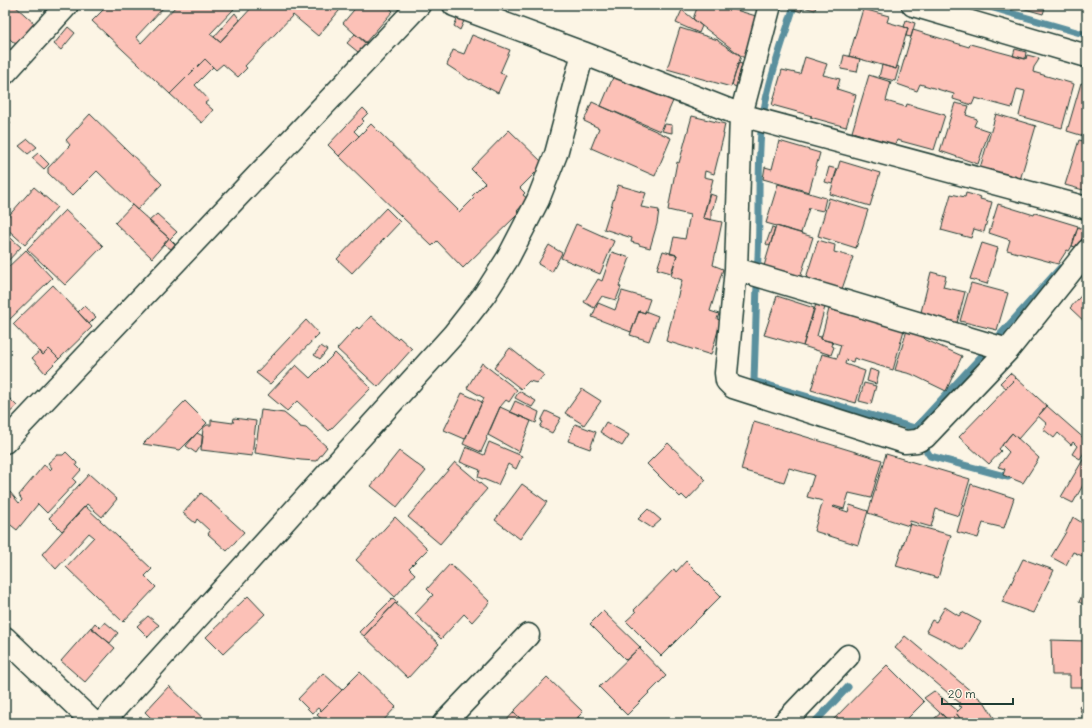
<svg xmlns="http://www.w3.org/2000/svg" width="1092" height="728" viewBox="0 0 1092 728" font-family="Delius,sans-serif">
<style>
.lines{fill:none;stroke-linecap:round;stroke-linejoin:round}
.stream{stroke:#5a909e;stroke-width:7}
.building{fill:#fcc1b7;stroke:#1f3d34}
.minor-casing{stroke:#1f3d34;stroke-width:25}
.minor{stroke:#fcf5e5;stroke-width:22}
</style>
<rect width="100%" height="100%" fill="#fcf5e5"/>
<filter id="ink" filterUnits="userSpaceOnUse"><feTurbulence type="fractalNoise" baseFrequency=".025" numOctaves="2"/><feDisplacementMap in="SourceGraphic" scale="8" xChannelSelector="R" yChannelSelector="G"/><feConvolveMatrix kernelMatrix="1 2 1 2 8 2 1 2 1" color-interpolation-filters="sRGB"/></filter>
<g filter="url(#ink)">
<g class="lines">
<!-- stream -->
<path class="stream" d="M983 5 1087 35
M757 272C761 226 757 179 761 132 764 92 781 48 793 9
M757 285 754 381 915 428 986 351
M998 337 1060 268
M926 450 930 456 1008 477
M814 723 848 687"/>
</g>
<!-- building -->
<path class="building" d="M5 5H14L36 25 18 46 5 35Z
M108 5H161L164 7 136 37 141 43 177 5 181 6V5H229L234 9 210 34 220 42 254 5H344L318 36 293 15 245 66 247 68 238 77 223 64 216 70 205 59 170 94 92 21Z
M358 5H386L393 11 365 43 343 23Z
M681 5H695L694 9Z
M698 5H719L756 16 744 58 693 19Z
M791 5H816L815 10 803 7 801 12 790 8Z
M1011 5H1046L1043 14Z
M863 9 889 16 887 22 908 28 896 69 849 56Z
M682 10 702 26 699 33 676 23Z
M235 13 240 20 220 42 214 37Z
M458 17 464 21 460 30 454 26Z
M906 20 915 23 911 37 906 36 908 28 904 27Z
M68 27 75 33 61 50 54 44Z
M680 28 718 40V41L741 56 731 87 667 69Z
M913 30 969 47 970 44 1026 59 1027 55 1039 58 1038 61 1034 67 1033 72 1074 84 1062 128 1019 116 1025 91 1017 89 1012 108 975 98 972 105 953 99 954 94 920 84 917 91 897 84Z
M355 34 367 43 358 52 347 43Z
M472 35 510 50 500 73 506 75 498 93 471 79 470 80 447 65 453 50 464 54Z
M1015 49 1026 52 1025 59 1013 56Z
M844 55 860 59 857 72 841 69Z
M805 57 827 64 823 75 840 79 837 89 856 95 846 127 810 117 812 116 772 105 782 70 800 74Z
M205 59 213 67 195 85 209 100 205 103 213 110 202 123 170 94Z
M738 63 742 64 736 87 732 85Z
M882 65 896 69 897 66 899 67 895 81 879 77Z
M614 75 673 101 660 131 601 106Z
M869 75 891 82 886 101 906 107 907 104 945 115 934 150 897 140 895 145 852 132Z
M1081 83 1087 85V137L1067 131Z
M592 102 671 138 655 176 591 148 599 128 584 121Z
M955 103 969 106 966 115 977 119 974 126 989 131 978 164 940 151Z
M363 108 368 113 362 119 364 121 354 131 359 136 339 156 328 145Z
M90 114 162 184 137 210 97 171 72 196 48 173V168L70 145 66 140Z
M996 114 1036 126 1020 180 980 168Z
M692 116 725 124 723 134H724L714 174 705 171 704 177 713 179 703 218 722 222 713 265 723 269 710 311 719 314 717 319 721 320 711 355 666 341 682 280 671 276 677 255 670 254 674 237 685 239 690 215 668 210 677 162 679 163Z
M5 119 11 123 5 129Z
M371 124 460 212 474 198 472 196 485 183 471 169 509 130 544 164 520 188 525 193 523 195 528 199 517 211 519 213 463 268 437 241 432 246 339 156Z
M665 124 672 125V133L662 131Z
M28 139 37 147 28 154 19 146Z
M1079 140 1087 142V191L1065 185Z
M779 141 820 153 809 192 763 179 765 167 772 169Z
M38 153 49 164 44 169 32 158Z
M840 161 880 173 870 206 830 194Z
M829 167 837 169 832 184 825 182Z
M778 184 826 198 823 211 809 208 801 233 766 223Z
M618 185 646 193 641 207 659 210 657 224 650 248 639 245V244L631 242 632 238 604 229Z
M34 187 57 207 25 245 5 227V220Z
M966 193 981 197 980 199 992 202 984 232 974 229 971 238 941 230 951 194 965 197Z
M710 194 716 196 713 208 711 210V220L703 218Z
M829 198 868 210 856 248 818 236Z
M998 204 1034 215 1035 213 1078 226 1072 246 1069 251 1067 250 1058 264 1007 250 1010 240 989 233Z
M132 205 169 238 152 258 115 223Z
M386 208 400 222 352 273 337 259Z
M65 210 103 246 65 285 27 249Z
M157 214 177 232 170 239 175 244 171 249 164 244 169 238 149 221Z
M576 224 614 241 600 274 561 258Z
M776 226 813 237 800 278 764 266Z
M772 227 775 228 770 246 766 244Z
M1078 227 1087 231V233L1075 247 1072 246Z
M5 233 21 247 5 264Z
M818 240 835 245 834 252 853 257 842 289 806 278Z
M982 243 998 248 987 284 970 279Z
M549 245 562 253 552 272 538 264Z
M26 250 52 278 5 324V270Z
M663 251 677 255 671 273 657 269Z
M612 252 630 258 619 286 621 287 616 300 602 296 594 308 584 302 598 279 602 281Z
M931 272 946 276 943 287 965 292 957 323 921 312Z
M971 283 1008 293 997 330 960 321Z
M53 285 92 327 59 359 49 349 43 355 13 324Z
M1087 289V324L1070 308Z
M622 291 650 299 645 313 639 311 631 332 592 317 598 303 615 310Z
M777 296 814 308 803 346 764 335Z
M816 304 825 307 817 336 821 337V339L833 342 832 346 834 347 831 355 803 346Z
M84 306 96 317 89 324 78 312Z
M829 309 904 330 893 370 854 358 853 362 846 360 845 364 865 371 856 403 811 390 822 354 837 358 841 345 821 339Z
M639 311 645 313V311L658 316 649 341 630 335Z
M371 316 397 339 399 337 412 349 378 387 337 349 357 327 359 329Z
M306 320 319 334 270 384 256 373Z
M907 330 926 336 924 339 962 356 946 391 911 374 895 370Z
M321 346 327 350 320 359 314 355Z
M510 348 544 375 537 383 529 381 521 389 494 368Z
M49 349 59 359 45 373 32 358 40 351 43 355Z
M335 353 371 388 329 431 297 401 287 411 268 395 296 365 310 378Z
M482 363 517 390 509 402 506 400 500 407 486 438 487 439 481 452 463 444 484 398 467 388Z
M870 369 879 372 876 384 867 381Z
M1010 373 1016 378 1006 388 1000 383Z
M1016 378 1047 406 1018 439 1012 433 999 449 1001 451 989 464 959 437Z
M864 383 876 386 871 404 859 401Z
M582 389 601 401 584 425 565 413Z
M519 391 536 401 532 407 515 398Z
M462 393 482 402 465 439 444 430Z
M5 395H6L17 406 7 415 5 412Z
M185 401 207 423 180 450 143 444Z
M515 401 539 412 536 423 510 412Z
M1047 406 1087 441V448L1080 459 1072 454 1077 446 1073 442 1071 445 1058 433 1054 438 1043 429 1047 424 1038 416Z
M500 407 531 421 519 452 488 435Z
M261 410 284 413 300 426V427L306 428 327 447 316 461 301 460 255 453Z
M546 411 561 418 552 433 540 427 543 422 541 421Z
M234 418 256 421 252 456 201 450 203 428 207 425H211V420L233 423Z
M754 421 882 460 871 498 849 493 844 509 834 506 833 507 848 512 850 505 868 511 858 545 814 531 823 501 807 497 814 475 789 468 784 482 741 470Z
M606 422 629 435 622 446 600 432Z
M575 424 596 432 590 449 568 441Z
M197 433 203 436 202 444 196 453 186 446Z
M1012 433 1039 458 1023 483 1003 475 1005 469 998 467 1009 452 1002 445Z
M489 442 522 456 516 469 508 464 498 485 478 477 480 470 460 462 466 447 484 455Z
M668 443 706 480 687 500 682 495 680 497 647 464Z
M399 451 426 471 397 507 371 486Z
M66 452 77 463 76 465 81 470 73 479 76 482 47 513 38 504 17 530 7 522 9 519 5 516V498L10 492 19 503 22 500 19 495 44 465 50 470 52 468 48 463 57 455H63Z
M1087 453V478L1073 503 1061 497Z
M886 454 970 479 959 516 936 509 931 527 910 521 909 526 868 513Z
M455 462 487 489 440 544 408 517Z
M89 474 117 499 102 517 87 504 62 531 49 518Z
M522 484 547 502 520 539 495 520Z
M971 484 1014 498 1004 528 983 523 978 538 957 532Z
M201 493 244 532 227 551 208 534 210 531 197 519 195 523 183 513Z
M85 506 152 569 145 576 156 587 123 622 66 567 94 537 89 533 56 569 42 554Z
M648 509 661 520 652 528 638 519Z
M395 517 428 549 409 568 415 574 395 597 356 560Z
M1073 517 1087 526V558L1073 552 1066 565 1051 557 1066 532Z
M910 524 951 535 938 578 896 566Z
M1023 559 1054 570 1033 613 1002 602Z
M686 561 721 596 661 656 626 621 636 612 634 610 674 569 676 572Z
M450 564 490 602 472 622 464 614 441 639 415 614 433 595 427 589Z
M1087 584V606L1079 602Z
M248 596 265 614 223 654 206 637Z
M393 598 398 603 396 604 395 603 364 636 359 632Z
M395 603 439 644 408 678 364 636Z
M945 607 959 616 962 612 981 622 964 650 926 631 932 620 936 622Z
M603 611 641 648 640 649 639 648 626 660 590 624Z
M148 616 159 625 148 637 137 626Z
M105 622 118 633 110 643 91 628 95 623 100 628Z
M91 627 115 648 85 682 61 661Z
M905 636 985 703 996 721 994 723H960L962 721 956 713 962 707 959 706 961 704 895 648Z
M1051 640 1086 641V680L1083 687H1070V675H1052Z
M639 648 666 676 627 715 599 687Z
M887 665 924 702 903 723H830Z
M360 672 396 707 381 723H326L317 715Z
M323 673 342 690 321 711 318 708 312 713 298 699Z
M547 677 583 712 572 723H525L513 712Z
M169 686 208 723H156L145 712Z
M934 691 958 711 956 713 962 721 960 723H951L924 698Z
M1087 702V723H1086L1079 707Z
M514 712 525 723H504Z
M941 713 951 723H930L935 718Z
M578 717 586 723H572Z
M1049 719V723H1022V722Z"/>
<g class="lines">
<!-- minor casing -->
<g class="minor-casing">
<path id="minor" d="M770 5 741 115 736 269 726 373 727 381 733 387 905 442 917 441 925 437 1008 350
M913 5 1087 56
M583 53 741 115 1087 208
M5 73 67 5
M736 269 1008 350 1087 251
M5 442 419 5
M5 638 94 723
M102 723 453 335 485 294 508 258 538 200 556 154 583 53 454 5
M444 723 528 635
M784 723 848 656"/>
</g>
<!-- minor -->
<use href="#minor" class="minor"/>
</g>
</g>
<!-- margin -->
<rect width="1092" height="728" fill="none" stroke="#fcf5e5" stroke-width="20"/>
<rect x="10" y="10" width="1072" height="708" fill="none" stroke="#1f3d34" stroke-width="1.5" filter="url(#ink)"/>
<!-- scale -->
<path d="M942 698v6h71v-6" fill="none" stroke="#1f3d34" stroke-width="2"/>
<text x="948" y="698" font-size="12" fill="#1f3d34" stroke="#fcf5e5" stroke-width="3" paint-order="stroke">20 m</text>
</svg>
